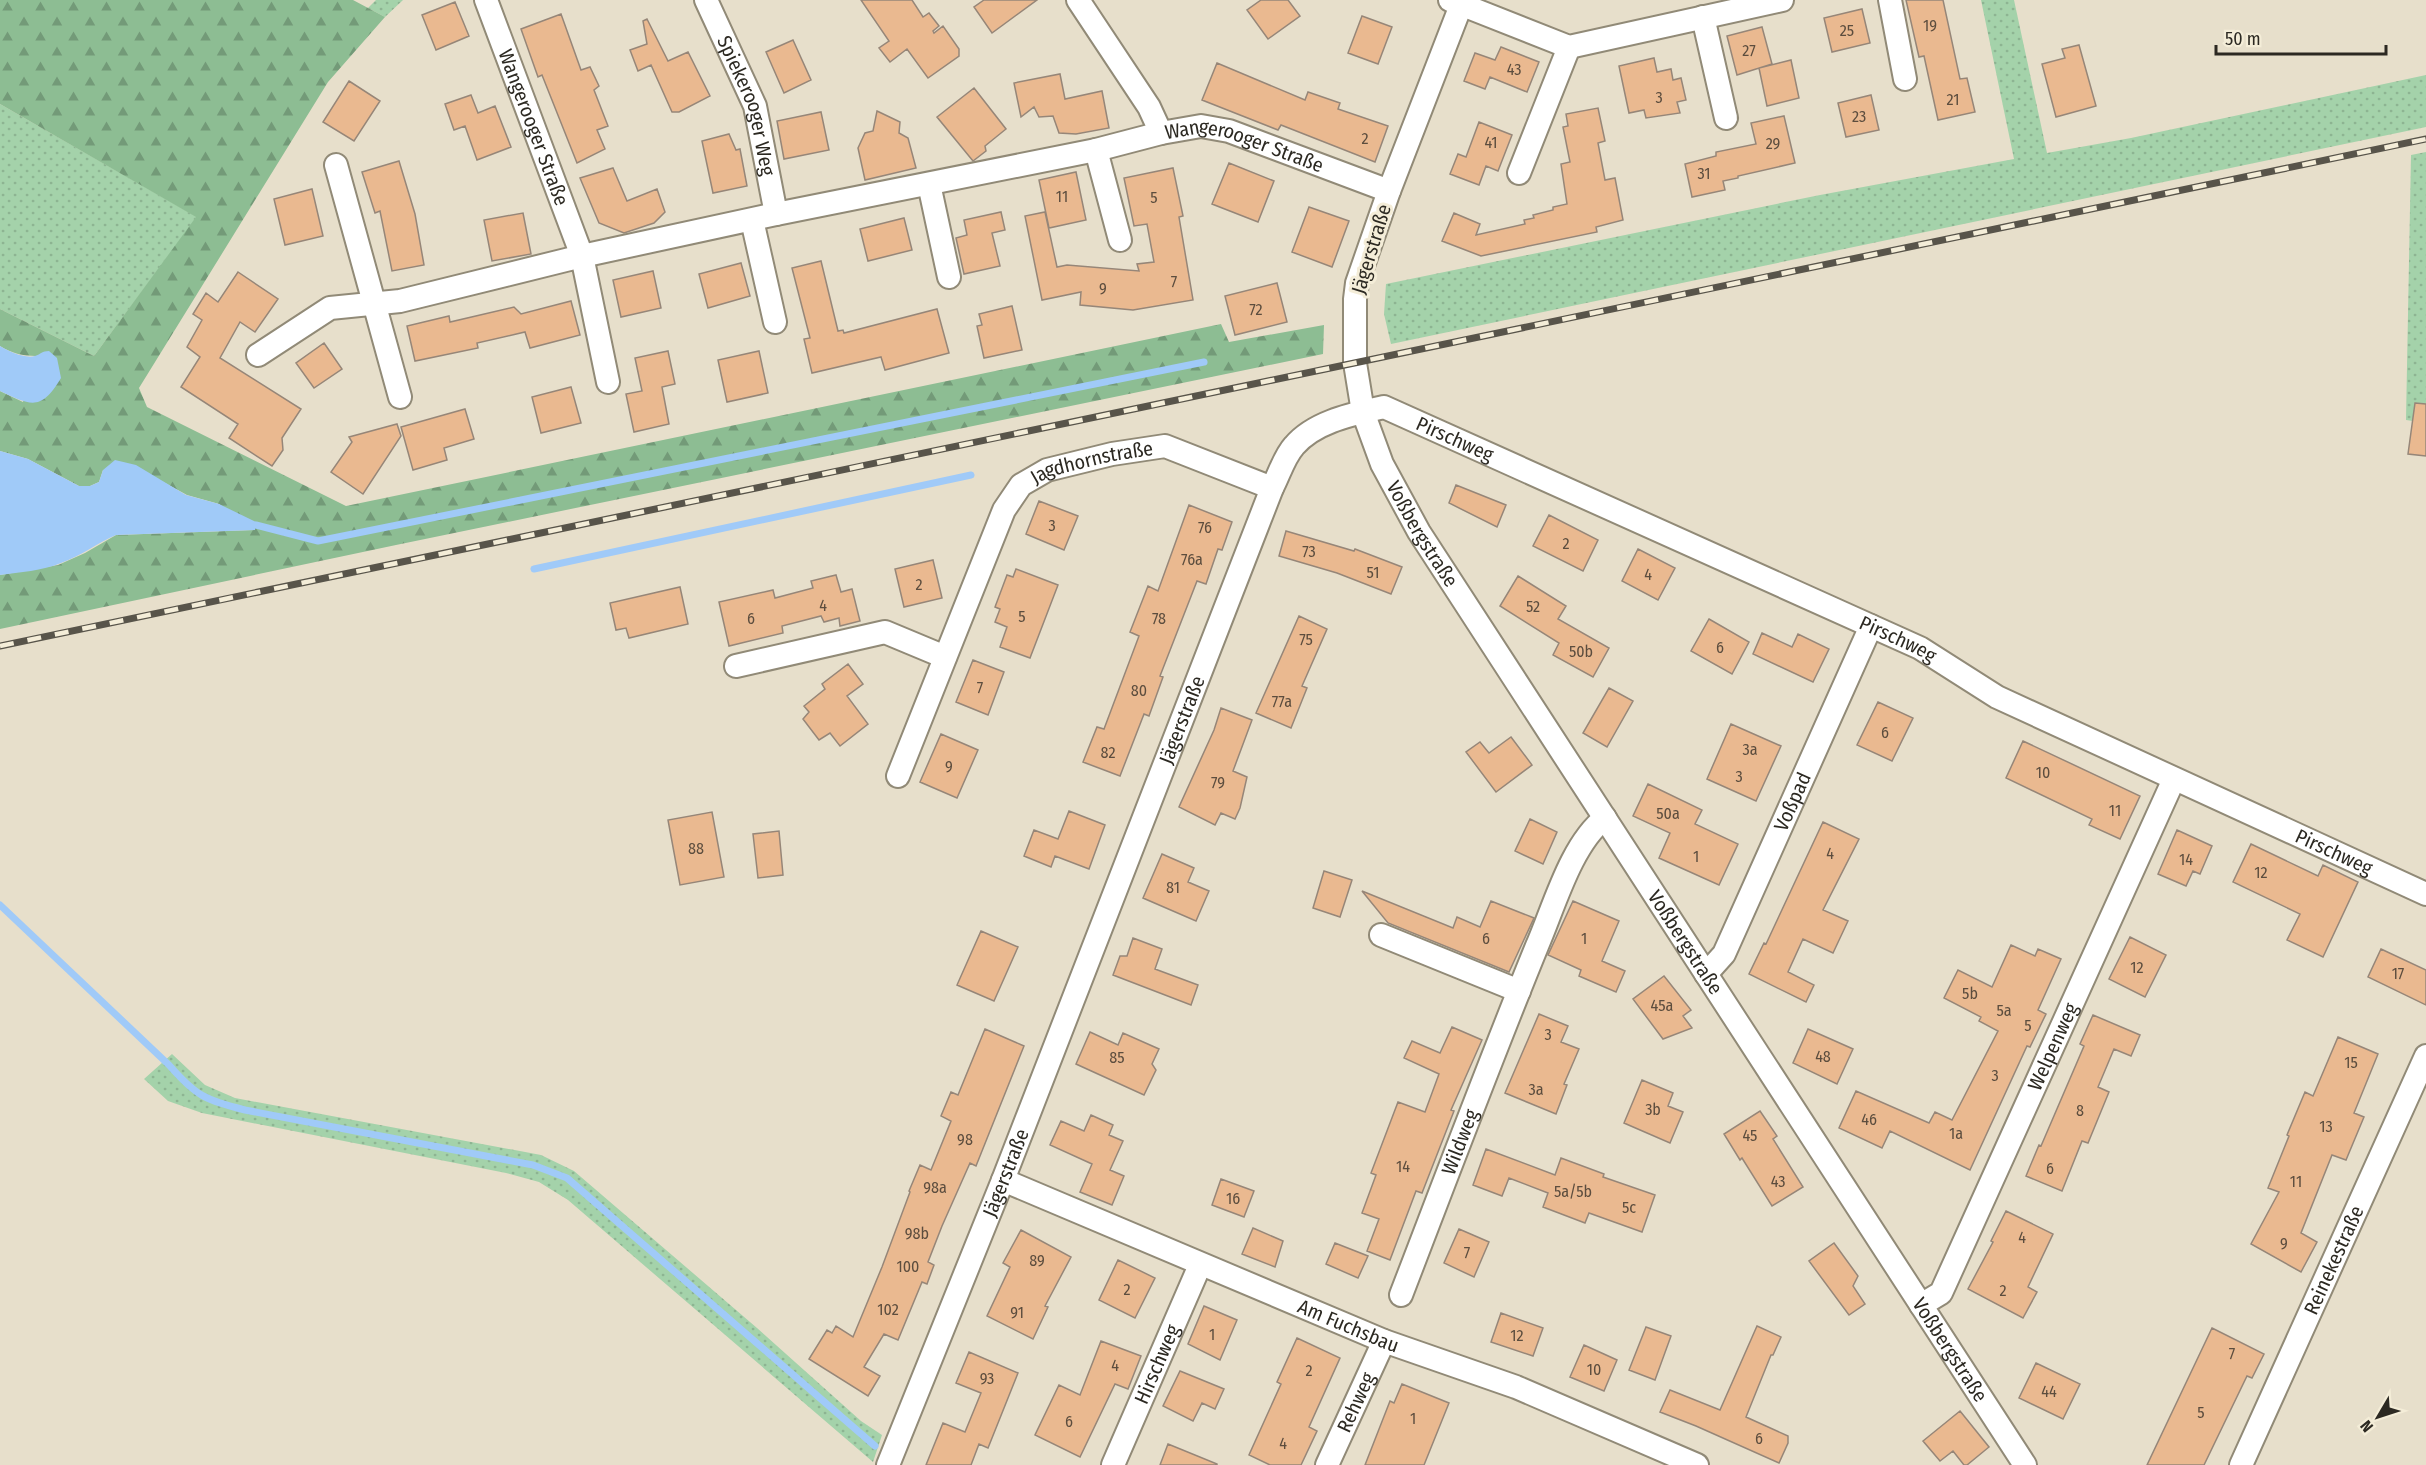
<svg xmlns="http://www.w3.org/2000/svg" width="2426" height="1465" viewBox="0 0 2426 1465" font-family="'Fira Sans Condensed',sans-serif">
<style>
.green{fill:url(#green-dots)}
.forest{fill:url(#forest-firs)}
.water{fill:#a0caf8}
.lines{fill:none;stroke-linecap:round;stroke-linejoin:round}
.stream{stroke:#a0caf8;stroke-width:7}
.building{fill:#eab990;stroke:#968678;stroke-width:1.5}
.minor-casing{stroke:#918a77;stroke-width:26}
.minor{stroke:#fff;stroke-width:22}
.rail-casing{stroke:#58544a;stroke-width:7}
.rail{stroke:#f4edd8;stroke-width:4.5;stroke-dasharray:14;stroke-linecap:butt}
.labels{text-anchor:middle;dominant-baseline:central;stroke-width:6;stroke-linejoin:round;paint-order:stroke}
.number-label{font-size:16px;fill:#5c4d3e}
.street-label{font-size:20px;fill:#2c2922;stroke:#f4edd8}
</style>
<defs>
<pattern id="green-dots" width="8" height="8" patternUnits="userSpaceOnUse" patternTransform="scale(1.5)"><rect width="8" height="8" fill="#a4d2aa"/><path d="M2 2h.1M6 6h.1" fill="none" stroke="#8db492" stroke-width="1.8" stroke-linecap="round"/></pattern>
<pattern id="forest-firs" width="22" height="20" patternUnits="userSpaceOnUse" patternTransform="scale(1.5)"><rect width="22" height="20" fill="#8dbd93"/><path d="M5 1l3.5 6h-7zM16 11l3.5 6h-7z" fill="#739a78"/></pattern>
</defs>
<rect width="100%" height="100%" fill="#e7dfcb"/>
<!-- green -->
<path class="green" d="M376 0H403L385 17 368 8Z
M1981 0H2014L2047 153 2131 138 2426 75V127L1391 344 1384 314 1386 284 1820 195 2014 159Z
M0 104 197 217 94 356 0 309Z
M2426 152V423L2406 420 2411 155Z
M172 1054 205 1085 235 1098 541 1155 574 1171 757 1328 861 1421 882 1435 873 1462 568 1200 539 1182 506 1173 202 1113 168 1101 144 1079Z"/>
<!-- forest -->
<path class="forest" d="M0 0H353L385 17 328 82 139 388 147 407 346 506 1221 324 1229 342 1324 325 1323 354 396 545 0 629V575L58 565 85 553 116 535 254 530 219 504 187 495 163 482 103 470 99 482 90 486H79L28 459 0 451V391L23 402 36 356C23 356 11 353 0 346V309L94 356 196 217 0 104Z"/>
<!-- water -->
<path class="water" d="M0 346C8 351 25 359 35 356 41 354 42 351 49 351L57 358 61 378C41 411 32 406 0 391Z
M0 451 28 459 79 486H90L99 482 103 470 115 460 136 465 186 495 219 504 256 522 255 530 116 535C97 543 81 556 61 563 42 571 20 572 0 575Z"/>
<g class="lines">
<!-- stream -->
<path class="stream" d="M256 525 318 541 1204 362
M534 569 971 475
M0 905 169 1065C197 1097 204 1099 245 1110L533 1165 567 1178 875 1446"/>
</g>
<!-- building -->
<path class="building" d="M861 0H912L923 17 929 13 939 26 933 31 934 33 943 26 959 49V56L928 78 907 49 890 62 879 48 889 41Z
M984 0H1037L992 33 974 7Z
M1261 0H1288L1300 16 1268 39 1247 10Z
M1906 0H1943L1960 79 1967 78 1975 112 1938 120 1924 56 1919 57Z
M455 2 469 36 436 50 422 15Z
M1862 9 1870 43 1832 52 1824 18Z
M561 14 581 70 590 67 599 86 594 90 608 126 597 130 605 149 577 163 542 75 538 77 521 29Z
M1362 16 1392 27 1378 64 1348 53Z
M647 19 668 61 688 52 710 96 679 112H672L651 65 638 71 630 50 647 44 643 21Z
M1762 27 1772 64 1737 75 1727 36Z
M793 40 811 80 784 93 766 52Z
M2079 45 2096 106 2056 117 2042 64 2065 58 2062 49Z
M1501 47 1539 62 1527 92 1490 77 1485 89 1464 81 1475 53 1495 60Z
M1654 58 1657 72 1671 69 1673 80 1681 78 1686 100 1677 102 1680 113 1646 118 1644 110 1629 113 1619 66Z
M1791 60 1799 98 1767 106 1759 68Z
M1217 63 1305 100 1308 92 1340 103 1338 109 1388 126 1375 162 1281 125 1278 130 1202 100Z
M1060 74 1065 99 1102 91 1109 128 1076 134 1059 133 1053 116 1039 117 1034 107 1021 117 1014 83Z
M349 81 380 101 354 141 323 122Z
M974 88 1006 129 985 146 986 151 973 161 937 117Z
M471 95 478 113 495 106 511 147 477 160 465 126 454 130 445 104Z
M1871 95 1879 130 1846 137 1838 103Z
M1598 108 1605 141 1598 143 1605 180 1615 178 1623 220 1596 227 1597 232 1481 256 1442 241 1454 213 1480 224 1476 235 1525 224 1524 220 1534 218 1533 215 1553 210V207L1567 204 1561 164 1570 162 1563 127 1568 126 1566 114Z
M877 111 900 122 899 133 908 138 916 168 865 180 858 148 865 133 873 131Z
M821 112 829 150 784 159 777 121Z
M1784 116 1795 163 1738 176V178L1723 181 1725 190 1692 197 1685 164 1716 156V152L1756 144 1751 123Z
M1479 122 1512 135 1498 171 1486 166 1479 185 1450 174 1458 154 1466 157Z
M729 134 736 150 740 149 747 186 713 193 702 141Z
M399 161 415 214 424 265 392 271 380 211 375 213 362 172Z
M1229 163 1274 181 1258 222 1212 204Z
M613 168 627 201 657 189 665 212 654 223 624 233 599 223 580 178Z
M1173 168 1183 216 1179 217 1193 300 1133 310 1080 305 1081 292 1042 300 1025 216 1045 212 1057 267 1067 265 1139 271 1137 264 1154 262 1147 224 1134 226 1124 178Z
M1076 172 1086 220 1049 228 1039 180Z
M312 189 323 236 285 245 274 199Z
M1309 207 1349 221 1332 267 1292 252Z
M1001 212 1005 230 992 233 1000 266 964 274 956 238 967 235 964 220Z
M523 213 531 254 492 261 484 220Z
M904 218 912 250 868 261 860 229Z
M821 261 838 331 843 330 844 333 937 309 949 353 885 370 881 357 812 373 804 339 810 338 792 268Z
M741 263 750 296 708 308 699 274Z
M653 271 661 308 621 317 613 280Z
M238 272 278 299 255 332 240 322 220 358 301 409 282 438 283 450 272 466 229 438 238 424 181 387 200 357 187 347 202 320 193 314 206 293 218 302Z
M1277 283 1287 322 1235 335 1225 296Z
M571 301 580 335 530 348 525 332 477 343 478 348 415 361 407 326 449 316 450 322 514 307 521 314Z
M1012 306 1022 350 984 358 977 326 982 325 979 314Z
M324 343 342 369 314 388 296 363Z
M668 351 675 384 662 387 669 424 634 432 626 394 642 391 635 358Z
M759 351 768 393 727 402 718 360Z
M571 387 581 423 541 433 532 397Z
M2415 403 2426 404V456L2408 454Z
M465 409 474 439 444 448 447 460 413 470 401 427Z
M397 424 401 436 363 494 331 472 352 442 349 437Z
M1456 485 1506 505 1497 527 1449 503Z
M1039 501 1078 516 1064 550 1026 534Z
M1189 505 1232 522 1222 550 1218 549 1206 584 1197 581 1160 676 1163 677 1149 716 1144 714 1120 776 1083 762 1097 727 1104 729 1139 636 1130 632 1148 586 1158 591Z
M1549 515 1598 540 1583 571 1533 546Z
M1286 531 1354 551 1355 549 1402 567 1391 594 1337 573 1279 556Z
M1638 549 1675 568 1658 600 1622 581Z
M933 560 942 598 904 607 895 569Z
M1016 569 1058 585 1030 658 1000 647 1007 627 995 622 1000 609 995 607 1007 575 1013 577Z
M836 575 841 592 852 589 860 621 840 626 839 618 824 622 821 616 782 626 783 633 729 646 719 602 773 590 775 598 813 588 811 581Z
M1518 576 1566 606 1558 619 1609 648 1593 677 1553 655 1559 643 1500 606Z
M680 587 688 624 629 638 626 628 616 630 610 603Z
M1299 616 1327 629 1302 686 1307 688 1291 728 1256 713Z
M1709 619 1749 642 1732 674 1691 651Z
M1762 633 1792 647 1798 634 1829 649 1813 682 1753 654Z
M973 660 1004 672 988 715 956 702Z
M848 664 863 684 847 696 868 724 840 746 830 733 819 740 803 719 809 712 804 706 825 689 822 684Z
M1609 688 1633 701 1607 747 1583 733Z
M1878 702 1913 718 1892 761 1857 745Z
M1221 708 1252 720 1233 771 1247 777 1240 808 1235 819 1221 813 1215 825 1179 807 1214 730Z
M1731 724 1781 746 1756 801 1707 779Z
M941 734 978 750 957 798 920 782Z
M1511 737 1532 765 1496 792 1466 752 1480 742 1489 753Z
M2023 741 2140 796 2120 839 2089 825 2092 819 2006 778Z
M1648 784 1702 810 1695 824 1738 844 1719 885 1659 858 1670 833 1633 816Z
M1069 811 1105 825 1089 869 1055 856 1051 867 1024 856 1034 830 1058 839Z
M712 812 724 877 680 885 668 820Z
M1530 819 1557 832 1543 864 1515 851Z
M1823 822 1859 839 1823 910 1848 921 1833 953 1803 939 1788 972 1814 985 1806 1002 1749 974 1764 943 1766 944Z
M2177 830 2212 846 2200 874 2193 871 2186 886 2158 874Z
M779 831 783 875 758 878 753 834Z
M2251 844 2318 876 2323 865 2358 882 2323 957 2287 940 2300 914 2233 882Z
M1162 854 1194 868 1188 882 1209 891 1196 921 1143 898Z
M1324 871 1352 880 1340 917 1313 908Z
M1362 891 1453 928 1457 917 1480 927 1491 901 1534 918 1509 972 1388 923Z
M1573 901 1619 921 1602 961 1625 971 1616 992 1579 976 1581 970 1548 955Z
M981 931 1018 947 994 1001 957 985Z
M2130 937 2166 955 2145 997 2109 979Z
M1133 938 1162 949 1155 969 1198 985 1191 1005 1113 975 1120 956H1127Z
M2011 945 2035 956 2038 949 2061 959 2038 1010 2046 1014 2030 1047 2027 1046 1970 1170 1890 1131 1882 1148 1839 1128 1856 1091 1929 1123 1935 1112 1952 1120 1998 1031 1979 1021 1981 1017 1944 998 1958 970 1992 987Z
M2381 949 2426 970V1005L2368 977Z
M1664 976 1691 1010 1683 1016 1692 1028 1663 1039 1633 999Z
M1539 1014 1568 1026 1561 1042 1579 1049 1564 1084 1567 1085 1556 1114 1505 1093Z
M2093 1015 2140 1035 2131 1056 2114 1049 2098 1087 2109 1092 2088 1143 2082 1141 2062 1191 2026 1176 2039 1145 2041 1146 2084 1046 2080 1044Z
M1452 1027 1482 1040 1451 1110 1454 1111 1422 1193 1416 1191 1390 1260 1367 1251 1379 1219 1362 1213 1376 1175 1371 1173 1398 1102 1425 1112 1439 1074 1404 1058 1412 1041 1440 1053Z
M985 1029 1024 1046 976 1166 970 1163 942 1226 928 1262 934 1265 927 1284 922 1282 898 1340 884 1334 864 1367 880 1376 868 1396 809 1359 827 1330 832 1333 836 1326 853 1337 882 1267 910 1192 909 1191 920 1165 931 1170 951 1121 941 1116 951 1092 958 1095Z
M1808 1029 1853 1049 1837 1084 1793 1063Z
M1090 1032 1118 1045 1123 1033 1159 1049 1152 1064 1156 1070 1144 1095 1076 1064Z
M2338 1037 2378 1054 2354 1113 2364 1117 2346 1160 2332 1155 2301 1233 2317 1242 2301 1272 2251 1244 2279 1192 2268 1188 2289 1136 2287 1135 2305 1092 2313 1096Z
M1642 1080 1673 1093 1668 1106 1683 1112 1670 1143 1624 1123Z
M1760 1111 1777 1136 1773 1139 1803 1187 1772 1206 1742 1158 1740 1160 1724 1134Z
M1091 1115 1113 1125 1109 1135 1123 1141 1110 1170 1124 1176 1112 1205 1080 1192 1092 1164 1050 1145 1061 1121 1084 1131Z
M1486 1149 1555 1175 1561 1158 1604 1174 1603 1177 1655 1195 1642 1232 1589 1213 1585 1223 1543 1207 1548 1193 1509 1178 1502 1196 1473 1185Z
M1221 1179 1254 1191 1244 1217 1212 1205Z
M2006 1211 2053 1234 2028 1287 2037 1292 2023 1318 1968 1289 1993 1242 1991 1241Z
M1253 1228 1283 1241 1275 1267 1242 1254Z
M1459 1229 1489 1242 1474 1277 1444 1263Z
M1021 1230 1071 1257 1045 1306 1048 1307 1033 1339 987 1316 1010 1267 1003 1263Z
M1335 1243 1368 1256 1358 1278 1326 1264Z
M1834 1243 1858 1276 1853 1286 1865 1304 1849 1315 1809 1261Z
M1118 1260 1155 1278 1135 1318 1099 1300Z
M1204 1306 1237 1320 1220 1360 1188 1344Z
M1501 1313 1543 1328 1533 1356 1491 1342Z
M1757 1326 1781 1337 1773 1355H1771L1746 1417 1788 1436V1443L1779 1463 1696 1426 1660 1412 1670 1390 1720 1410Z
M1646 1327 1671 1336 1655 1380 1629 1370Z
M2212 1328 2264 1354 2252 1378 2247 1376 2204 1465H2147Z
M1297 1338 1340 1358 1309 1427 1317 1431 1301 1465H1270L1249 1455 1281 1384 1277 1382Z
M1101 1341 1141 1356 1128 1389 1115 1384 1080 1457 1035 1435 1059 1385 1080 1395Z
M1584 1345 1617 1360 1604 1391 1570 1377Z
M969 1352 1018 1373 988 1448 979 1444 971 1465H926L943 1423 965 1432 981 1393 956 1383Z
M2036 1363 2080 1384 2063 1419 2019 1398Z
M1180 1371 1224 1389 1215 1409 1202 1403 1193 1421 1163 1406Z
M1402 1384 1449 1403 1424 1465H1365L1390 1401 1394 1403Z
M1960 1411 1989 1447 1967 1465H1964L1953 1451 1940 1461 1923 1441Z
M1168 1444 1217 1464V1465H1160Z"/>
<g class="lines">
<!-- minor casing -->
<g class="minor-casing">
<g id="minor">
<path id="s1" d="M486 0 582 256 776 214 1096 150 1161 133 1201 126 1229 131 1389 191"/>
<path id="s2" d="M706 0 755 106 776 214"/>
<path d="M1078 0 1149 107 1161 133"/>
<path d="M1450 0 1569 47 1782 0"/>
<path id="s3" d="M1463 0 1389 191 1357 283 1355 299V363L1363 412 1382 464 1419 532 2025 1465"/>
<path d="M1890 0 1905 79"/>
<path d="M1703 17 1726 118"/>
<path d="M1096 150 1120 240"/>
<path d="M336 165 400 397"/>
<path d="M1519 173 1569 47"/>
<path d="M929 184 949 277"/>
<path d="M752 220 775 322"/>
<path d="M258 355 330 308 400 301 582 256 608 382"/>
<path d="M736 666 885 632 945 657"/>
<path id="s4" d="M898 776 1004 510 1021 485 1047 470 1112 454 1165 446 1272 488"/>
<path d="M1381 935 1519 991"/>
<path id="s5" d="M1706 974 1724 954 1871 626"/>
<path id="s6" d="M1003 1180 1384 1341 1516 1387 1697 1465"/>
<path id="s7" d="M1401 1295C1446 1178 1490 1061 1537 946 1554 907 1571 844 1605 818"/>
<path id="s8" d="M1921 1305 1941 1293 2174 779"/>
<path id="s9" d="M888 1465 1003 1180 1272 488C1279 475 1284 457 1294 446 1315 421 1354 414 1384 407L1920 648 1997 697 2426 894"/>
<path id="s10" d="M1113 1465 1200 1265"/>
<path id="s11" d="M1327 1465 1384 1341"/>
<path id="s12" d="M2241 1465 2426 1056"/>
</g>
</g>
<!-- minor -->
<use href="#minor" class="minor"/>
<!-- rail casing -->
<g class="rail-casing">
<path id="rail" d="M0 646 2426 139"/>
</g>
<!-- rail -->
<use href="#rail" class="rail"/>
</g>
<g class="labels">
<!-- number labels -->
<g class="number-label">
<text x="1930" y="25">19</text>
<text x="1847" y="30">25</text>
<text x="1749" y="50">27</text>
<text x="1514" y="69">43</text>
<text x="1659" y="97">3</text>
<text x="1953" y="99">21</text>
<text x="1859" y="116">23</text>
<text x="1365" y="138">2</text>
<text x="1491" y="142">41</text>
<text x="1773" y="143">29</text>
<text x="1704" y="173">31</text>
<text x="1062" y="196">11</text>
<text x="1154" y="197">5</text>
<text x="1174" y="281">7</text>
<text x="1103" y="288">9</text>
<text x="1256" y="309">72</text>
<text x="1052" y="525">3</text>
<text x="1205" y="527">76</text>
<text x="1566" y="543">2</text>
<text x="1309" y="551">73</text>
<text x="1192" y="559">76a</text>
<text x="1373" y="572">51</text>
<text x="1648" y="574">4</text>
<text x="919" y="584">2</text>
<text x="823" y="605">4</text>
<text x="1533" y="606">52</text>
<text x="1022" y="616">5</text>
<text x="751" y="618">6</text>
<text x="1159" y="618">78</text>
<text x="1306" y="639">75</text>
<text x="1720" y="647">6</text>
<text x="1581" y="651">50b</text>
<text x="980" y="687">7</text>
<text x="1139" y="690">80</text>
<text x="1282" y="701">77a</text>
<text x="1885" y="732">6</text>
<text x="1750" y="749">3a</text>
<text x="1108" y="752">82</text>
<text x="949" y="766">9</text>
<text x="2043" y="772">10</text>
<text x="1739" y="776">3</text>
<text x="1218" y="782">79</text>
<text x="2115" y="810">11</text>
<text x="1668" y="813">50a</text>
<text x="696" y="848">88</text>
<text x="1830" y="853">4</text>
<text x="1696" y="856">1</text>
<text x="2186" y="859">14</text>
<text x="2261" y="872">12</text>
<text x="1173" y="887">81</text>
<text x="1486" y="938">6</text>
<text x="1584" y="938">1</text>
<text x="2137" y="967">12</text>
<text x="2398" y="973">17</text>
<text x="1970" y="993">5b</text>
<text x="1662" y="1005">45a</text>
<text x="2004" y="1010">5a</text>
<text x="2028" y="1025">5</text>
<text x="1548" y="1034">3</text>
<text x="1823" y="1056">48</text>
<text x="1117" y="1057">85</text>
<text x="2351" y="1062">15</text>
<text x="1995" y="1075">3</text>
<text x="1536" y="1089">3a</text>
<text x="1653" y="1109">3b</text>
<text x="2080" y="1110">8</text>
<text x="1869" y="1119">46</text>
<text x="2326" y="1126">13</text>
<text x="1956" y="1133">1a</text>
<text x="1750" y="1135">45</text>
<text x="965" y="1139">98</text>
<text x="1403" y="1166">14</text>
<text x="2050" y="1168">6</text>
<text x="1778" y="1181">43</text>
<text x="2296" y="1181">11</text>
<text x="935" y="1187">98a</text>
<text x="1573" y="1191">5a/5b</text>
<text x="1233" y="1198">16</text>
<text x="1629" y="1207">5c</text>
<text x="917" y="1233">98b</text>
<text x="2022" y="1237">4</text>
<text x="2284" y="1243">9</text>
<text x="1467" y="1252">7</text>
<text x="1037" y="1260">89</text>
<text x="908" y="1266">100</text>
<text x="1127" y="1289">2</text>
<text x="2003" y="1290">2</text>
<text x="888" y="1309">102</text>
<text x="1017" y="1312">91</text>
<text x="1212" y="1334">1</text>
<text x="1517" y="1335">12</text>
<text x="2232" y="1353">7</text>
<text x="1115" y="1365">4</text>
<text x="1594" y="1369">10</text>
<text x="1309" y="1370">2</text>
<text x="987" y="1378">93</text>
<text x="2049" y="1391">44</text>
<text x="2201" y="1412">5</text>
<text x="1413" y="1418">1</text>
<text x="1069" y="1421">6</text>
<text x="1759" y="1438">6</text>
<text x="1283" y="1443">4</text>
</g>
<!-- street labels -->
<g class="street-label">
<text stroke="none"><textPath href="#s2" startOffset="114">Spiekerooger Weg</textPath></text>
<text stroke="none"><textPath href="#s1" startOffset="136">Wangerooger Straße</textPath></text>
<text stroke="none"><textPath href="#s1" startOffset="952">Wangerooger Straße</textPath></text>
<text transform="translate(1371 249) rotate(-73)">Jägerstraße</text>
<text stroke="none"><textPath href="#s9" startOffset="1275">Pirschweg</textPath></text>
<text stroke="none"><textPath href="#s4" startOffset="392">Jagdhornstraße</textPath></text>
<text stroke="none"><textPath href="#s3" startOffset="568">Voßbergstraße</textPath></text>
<text stroke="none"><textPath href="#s9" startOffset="1761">Pirschweg</textPath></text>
<text stroke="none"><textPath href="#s9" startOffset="801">Jägerstraße</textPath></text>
<text stroke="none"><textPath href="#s5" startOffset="194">Voßpad</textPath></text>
<text stroke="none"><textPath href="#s9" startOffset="2247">Pirschweg</textPath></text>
<text stroke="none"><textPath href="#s3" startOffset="1054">Voßbergstraße</textPath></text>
<text stroke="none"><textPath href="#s8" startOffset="294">Welpenweg</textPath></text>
<text stroke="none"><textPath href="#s7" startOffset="164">Wildweg</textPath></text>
<text stroke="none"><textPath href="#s9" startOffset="315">Jägerstraße</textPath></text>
<text stroke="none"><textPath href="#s12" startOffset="225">Reinekestraße</textPath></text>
<text stroke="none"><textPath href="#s6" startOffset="375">Am Fuchsbau</textPath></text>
<text stroke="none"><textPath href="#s3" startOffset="1540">Voßbergstraße</textPath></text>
<text stroke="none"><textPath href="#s10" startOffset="110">Hirschweg</textPath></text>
<text stroke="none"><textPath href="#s11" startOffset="69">Rehweg</textPath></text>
</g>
</g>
<!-- north arrow -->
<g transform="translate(2378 1417) rotate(231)" stroke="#f4edd8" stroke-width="4.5" paint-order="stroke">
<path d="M0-4.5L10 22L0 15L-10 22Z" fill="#2c2922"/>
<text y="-9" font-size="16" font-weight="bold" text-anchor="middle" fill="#2c2922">N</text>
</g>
<!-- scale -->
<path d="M2216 45v9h170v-9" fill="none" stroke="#2c2922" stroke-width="3"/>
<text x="2225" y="45" font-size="18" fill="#2c2922" stroke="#f4edd8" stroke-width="4.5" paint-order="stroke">50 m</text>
</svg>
